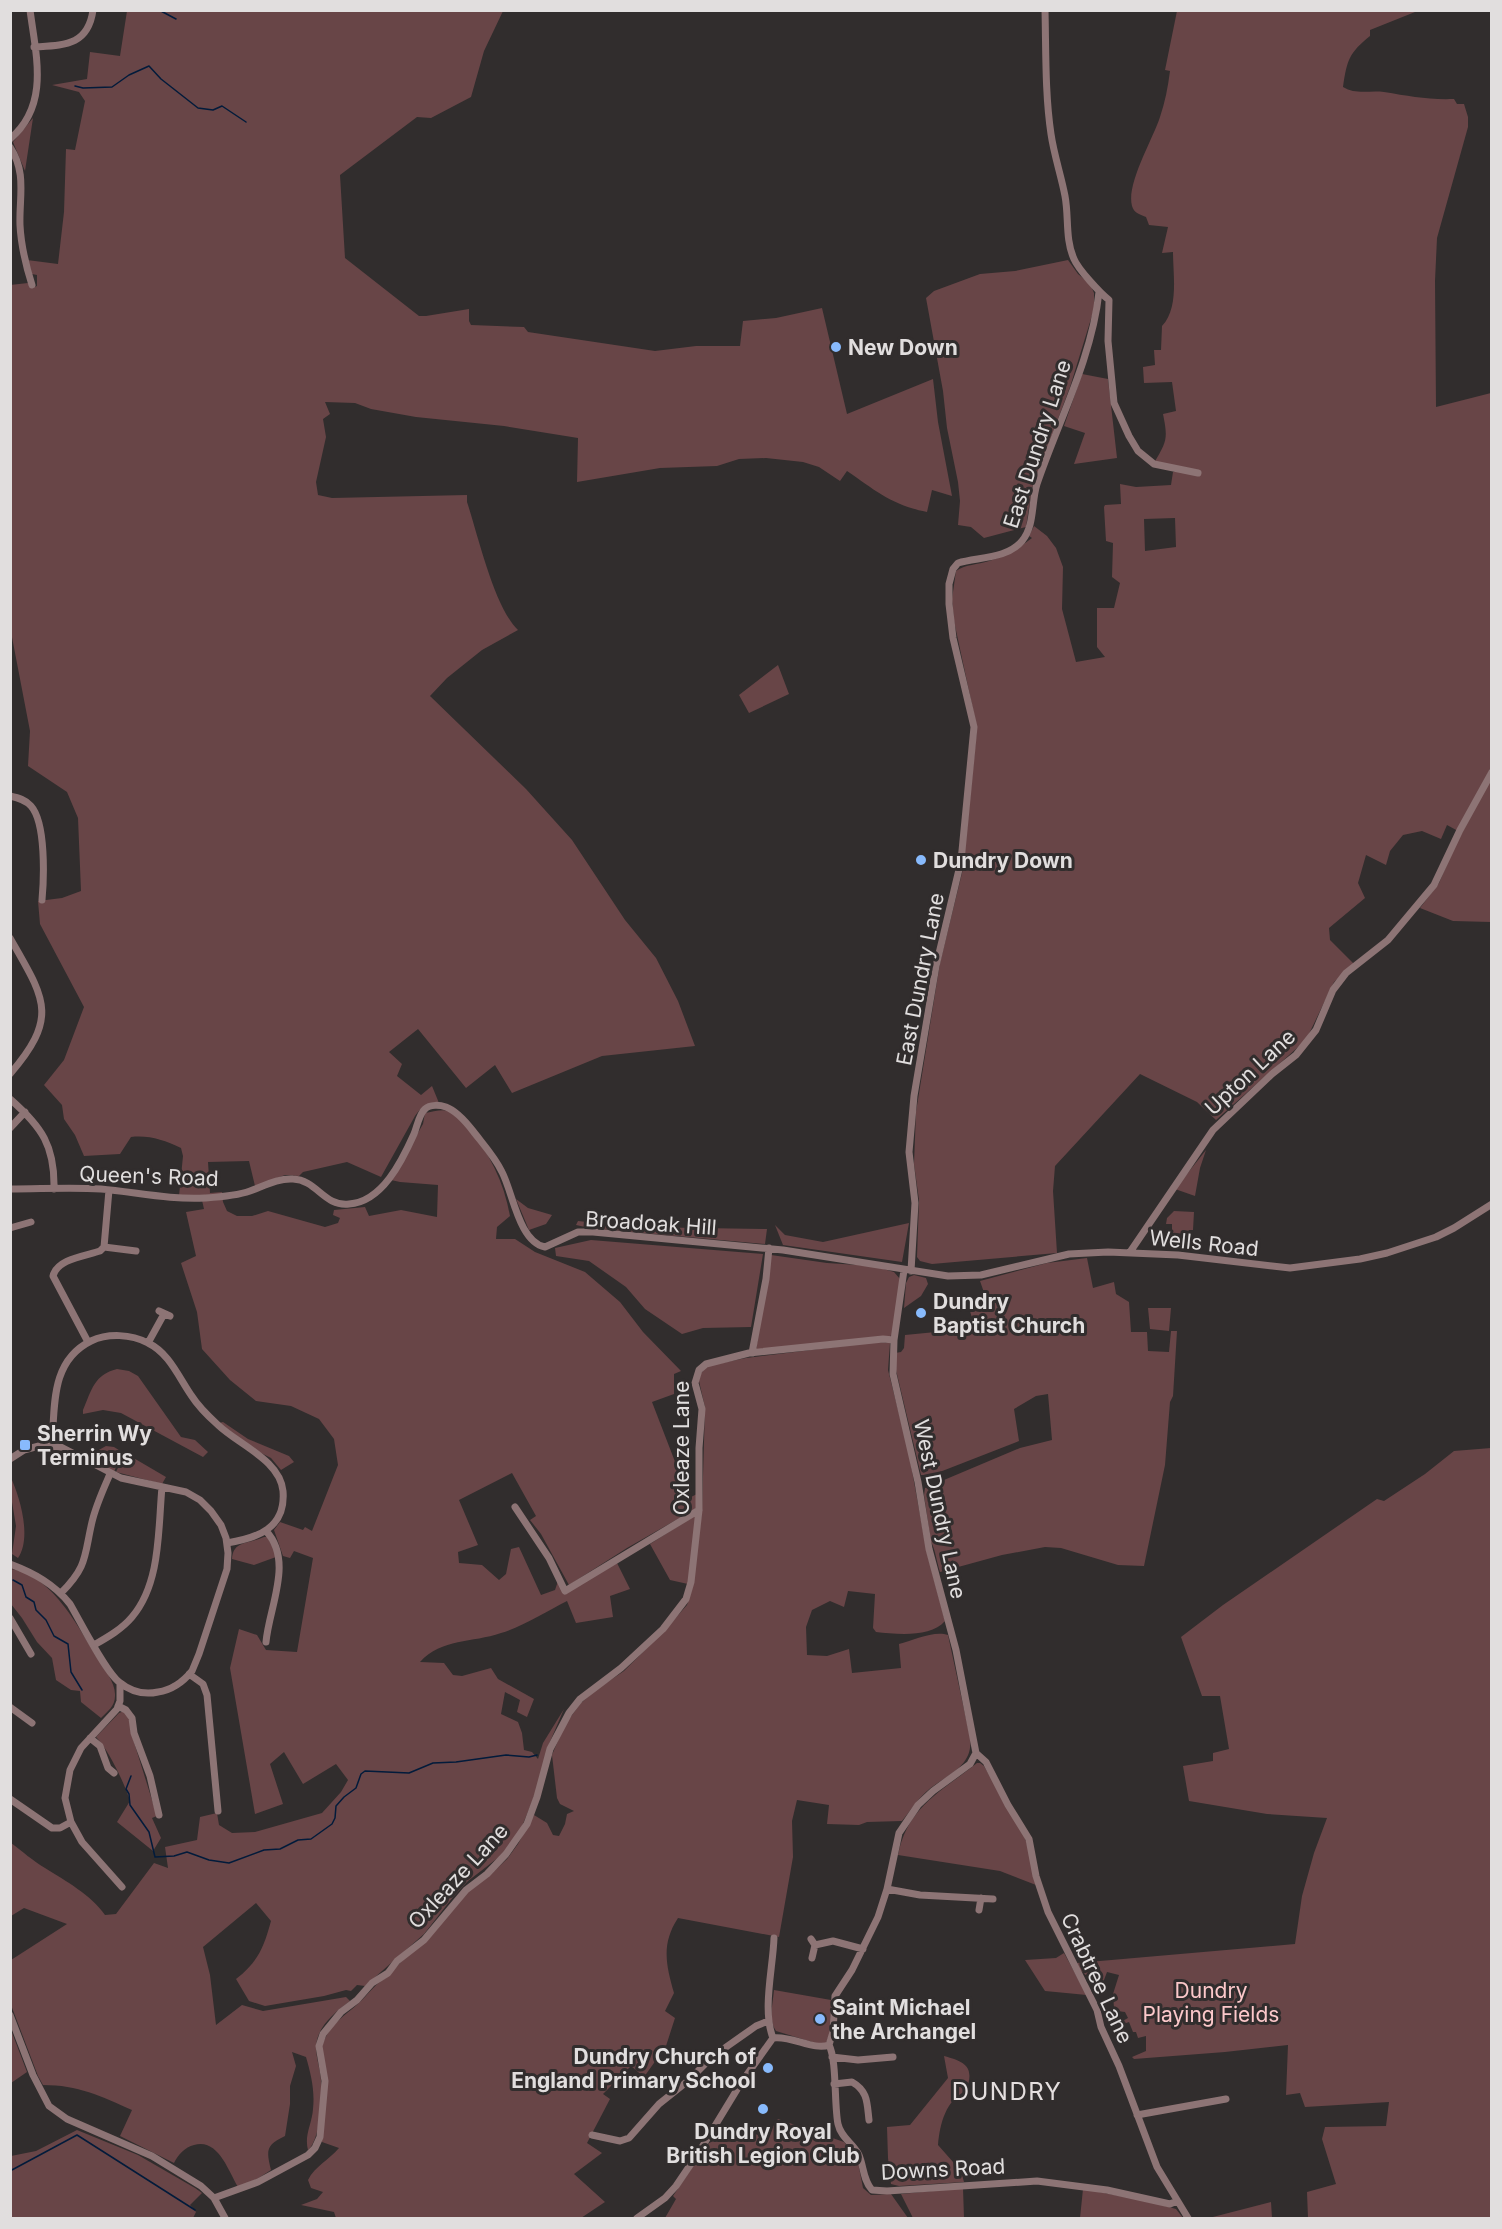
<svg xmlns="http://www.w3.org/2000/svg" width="1502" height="2229" viewBox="0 0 1502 2229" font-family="Inter,sans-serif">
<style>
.green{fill:#684547;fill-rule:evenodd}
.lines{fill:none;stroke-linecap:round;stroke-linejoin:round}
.stream{stroke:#021b3b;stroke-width:1.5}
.minor{stroke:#8d7475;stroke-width:7}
.poi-dot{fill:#88bafc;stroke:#312d2d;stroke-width:2}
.labels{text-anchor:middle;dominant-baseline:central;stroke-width:6;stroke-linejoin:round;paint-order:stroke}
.poi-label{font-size:21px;font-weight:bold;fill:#e1dede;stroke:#312d2d;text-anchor:start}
.street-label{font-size:21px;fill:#e1dede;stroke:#312d2d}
.park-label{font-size:21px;fill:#fcc8ca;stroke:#312d2d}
.quarter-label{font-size:24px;letter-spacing:1.5px;fill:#e5dfdf;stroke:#312d2d}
</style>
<rect width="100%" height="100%" fill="#312d2d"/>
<!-- green -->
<path class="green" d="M127 11H503L484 51 471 97 431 118 417 117 340 175 345 258 419 316H426L469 309V321L471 325 524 327 528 332 655 351 696 346H740L743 321 776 318 822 308 847 414 933 379 938 422 952 496 932 490 927 512C892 505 876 491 847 471L840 481 819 467 803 462 766 458 739 459 717 466 660 468 577 482 578 438 504 426 416 417 371 409 355 403 325 402 330 414 323 419 326 437 316 482 318 495 332 498 467 495V502C478 535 494 607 518 630L482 650 447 678 430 696 526 789 572 840 625 920 656 958 678 1001 695 1046 602 1056 512 1093 495 1065 466 1088 418 1029 389 1052 402 1064 397 1076 421 1095 432 1086 439 1103C427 1103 422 1106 415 1116L381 1177 347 1162 303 1172 299 1176 285 1175 255 1186 249 1161 208 1162 210 1193 222 1192 223 1202 227 1211 237 1216H252L268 1211 325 1227 338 1223 340 1218 333 1215 334 1210 365 1207 369 1216 401 1210 437 1217 438 1185 400 1182 391 1180 423 1124 425 1113C432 1112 442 1109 448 1111 456 1113 461 1120 466 1126 489 1151 504 1182 510 1216L497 1227 496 1239H515L535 1252 585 1272 620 1302 643 1332 681 1371 674 1374V1394L652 1402 689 1498 697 1494V1508L627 1548 569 1585 541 1534 530 1520 536 1516 512 1473 459 1500 478 1545 458 1552 459 1563 482 1565 499 1580 506 1574 511 1549 519 1547 541 1595 555 1590 558 1581 564 1593 617 1563 630 1589 610 1596 613 1617 576 1623 567 1601C547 1611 522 1627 501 1633 472 1643 442 1638 420 1662L444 1663 453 1675 462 1676 491 1668 498 1679 534 1699 527 1717 517 1712 520 1700 505 1692 501 1714 518 1722 522 1733 524 1750 532 1752 538 1759 543 1743 564 1709 549 1744 534 1797 518 1836 499 1857 468 1881 453 1897 424 1934 365 1986 357 1985 351 1991 346 1990 324 1996 265 2006 249 2001 236 1979C258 1962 264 1947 271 1921L256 1903 203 1947 210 1975 216 2025 242 2005 263 2011 346 1997 350 2001C339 2009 324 2021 319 2034 312 2050 320 2064 321 2080 323 2096 320 2141 308 2150 304 2135 312 2124 313 2109 315 2091 311 2074 306 2057L292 2052 296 2066 290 2086V2104L285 2136C266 2145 266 2150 271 2170L257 2179 238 2187C228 2170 218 2138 194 2145 185 2147 178 2155 174 2163L120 2136 132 2110C101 2096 78 2085 43 2085L38 2076 11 2005V1960L67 1924 24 1908 11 1916V1843C22 1851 33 1861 45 1868 66 1881 91 1895 105 1915L116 1914 154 1863 168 1868 165 1847 197 1840 200 1817 217 1813 219 1825 232 1833 255 1832 322 1813 341 1792 348 1780 336 1764 303 1784 284 1752 270 1764 283 1804 255 1814 230 1668 239 1629 257 1635 266 1650 297 1652 313 1558 294 1551 290 1558 283 1556 274 1530 280 1522 303 1530 305 1527 312 1531 338 1465 334 1439 319 1419 291 1406 256 1401 230 1380 202 1349 197 1312 181 1263 196 1256 186 1212 204 1209 201 1196H179L183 1156 181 1148C164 1140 149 1135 131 1137L120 1154 84 1156 75 1135 64 1119 62 1105 44 1085 64 1060 84 1007 40 924 38 901 62 898 81 891 78 818 67 792 28 766 30 731 11 632 10 285 28 283 32 288 37 286V275L32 274 27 260 58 264 64 212 66 149 75 150 85 101 79 92 52 85 87 79 90 52 120 56Z
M1177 11H1415V12L1370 30V36C1349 53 1347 60 1343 87 1356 95 1370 90 1384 92 1409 96 1428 100 1454 99L1457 104H1464L1468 117V127L1437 238 1435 281 1436 407 1491 393V767L1458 831 1447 825 1441 839 1422 831 1403 835 1390 851 1386 865 1366 855 1358 883 1365 898 1329 928 1330 940 1354 964 1334 982 1306 1040 1216 1120 1197 1102 1140 1074 1055 1166 1053 1191 1057 1253 932 1264 920 1261 917 1257 919 1200 914 1164 916 1112 940 963 963 869 977 728 954 621 952 599 956 571C966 564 977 565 989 561 1005 556 1019 548 1032 538L1029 536 1034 526 1047 536 1056 548 1063 567 1062 609 1076 662 1105 657 1097 647V608H1114L1120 583 1112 577 1113 543 1106 541 1104 507 1105 505 1121 504 1120 484 1136 487 1171 485 1173 472 1187 470 1154 463C1167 441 1168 439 1163 414L1176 411 1172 382 1144 383 1143 367 1155 365 1154 350H1161L1162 326C1179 308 1173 275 1173 252L1162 253 1168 227 1149 225 1146 217C1139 214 1134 213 1132 206 1126 184 1153 139 1160 117 1165 102 1168 87 1170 71L1165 70ZM1175 518 1176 547 1145 551 1144 519Z
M33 118 25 171 13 142Z
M1068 260 1078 274 1090 284 1094 293V309L1070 387 1032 488 1026 527 984 538 971 527 958 525 960 501 958 482 947 428 943 391 926 298 934 291 980 274 1015 271Z
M1082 374 1108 379 1117 458 1074 464 1085 433 1064 426Z
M778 665 789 694 749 713 739 695Z
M1491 778V922L1453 921 1420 908 1439 883 1455 846Z
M1206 1150 1200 1168 1195 1196 1175 1189Z
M516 1199 528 1208 552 1215 546 1224 529 1230Z
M1174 1211 1194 1212 1193 1230H1189V1234L1172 1233V1224H1166L1167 1218Z
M578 1221 634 1227 767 1229 765 1244 590 1228 576 1225Z
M909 1223 902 1262 783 1245 775 1225 785 1235 823 1242Z
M591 1240 763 1254 751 1327 703 1328 682 1334 645 1309 626 1287 589 1261 556 1256 555 1248Z
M771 1255 827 1263 873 1266 894 1272 900 1279 893 1334 889 1337 756 1350Z
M1087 1258 1093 1288 1114 1282 1116 1294 1129 1302 1131 1332H1147L1148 1351 1169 1352 1171 1331H1177L1173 1396 1170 1402 1165 1465 1144 1566 1118 1565 1061 1548 1045 1547 1002 1555 940 1572C937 1563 935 1548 931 1542L924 1495 925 1488 1020 1448 1052 1440 1048 1394 1036 1396 1014 1409 1019 1441 932 1475H921L896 1370 895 1353 901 1352 904 1348 905 1335 946 1331 972 1318 970 1311 988 1304 980 1281 1047 1263Z
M914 1275 926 1278 928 1284 921 1296 904 1308 906 1283 909 1277Z
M1148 1308H1171L1169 1331 1150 1329Z
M876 1342 890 1343 888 1370 908 1449 927 1553 945 1621C931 1638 896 1634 876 1632L873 1628 875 1594 848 1591 844 1607 830 1601 812 1610 806 1627 807 1655 827 1656 849 1649 852 1673 901 1668 899 1644C913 1640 935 1630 948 1635L970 1737C974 1768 946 1774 926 1792 917 1800 910 1811 902 1821L867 1822 859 1825 827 1824 829 1805 797 1800 792 1821 793 1857 779 1937 678 1918C661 1944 666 1965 674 1993L665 2011 675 2018 666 2046 644 2077 631 2066 603 2094 610 2099 587 2143 602 2153 574 2174 605 2202 581 2218H336L334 2212 301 2205 317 2199 323 2192 311 2188 308 2180C315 2166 329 2160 339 2148L322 2142V2046C330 2022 346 2016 362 2000 371 1991 375 1984 386 1978L466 1892 488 1877 507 1859 518 1844 534 1815 547 1823 553 1835 559 1836 565 1824 567 1814 574 1811 560 1804 557 1798 552 1755 560 1736 569 1719 581 1703 597 1689 624 1671 665 1630 687 1605 692 1589 702 1511 705 1407 698 1377 707 1366 746 1358Z
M117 1369 129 1371 138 1376 181 1437 195 1440 208 1452 203 1457 121 1413 103 1410 83 1414V1410C92 1389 94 1375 117 1369Z
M223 1422 248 1439 289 1456 294 1462 281 1470 271 1458 255 1450 219 1423Z
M106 1446 114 1447 122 1452 114 1472 91 1459 97 1451Z
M1491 1448V2218H1308L1307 2192 1336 2184 1322 2139 1325 2127 1386 2126 1389 2102 1305 2107 1300 2093 1286 2095 1288 2045 1225 2052 1134 2059 1132 2057 1146 2051V2036L1138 2038 1136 2032H1133L1129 2022 1118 2026 1117 2024 1128 2018 1125 2012 1117 2011 1114 2008 1113 1994 1119 1975 1107 1972 1101 1988 1080 1970 1077 1963 1295 1944 1302 1896 1314 1853 1327 1818 1267 1814 1189 1801 1183 1766 1213 1761V1753L1229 1749 1220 1696H1202L1181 1637 1223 1605 1377 1499 1384 1501 1425 1474 1454 1451Z
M125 1453 166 1477 162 1484 116 1472Z
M10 1476C20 1496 32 1538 18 1558L12 1554 16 1526 11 1496Z
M697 1514 688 1584 670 1580 650 1544Z
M264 1537H267L273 1547 276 1557 254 1565 232 1559C233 1540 249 1544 264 1537Z
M10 1569C51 1573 79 1628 98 1659 104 1669 116 1683 115 1696 115 1706 108 1711 101 1718L81 1702 80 1691 71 1690 56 1680 52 1658 37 1642 22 1618 11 1604Z
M124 1711 131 1722 130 1730 132 1731 133 1739 157 1816 152 1818 161 1838 153 1851 117 1822 130 1801C125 1784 108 1749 96 1737L119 1713Z
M977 1763H980L984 1766 1024 1836C1031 1851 1030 1868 1036 1885L1000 1871 898 1855C908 1806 941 1792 977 1763Z
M1064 1953 1087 1995 1045 1991 1025 1960 1056 1958Z
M774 1990 831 2000 830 2033 826 2043 822 2045 776 2031C768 2020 773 2003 774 1990Z
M11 2030 27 2072 11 2083H10Z
M944 2056C966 2062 975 2067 966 2091 946 2100 940 2123 938 2145L961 2171 964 2182 899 2186 891 2184 888 2158 887 2127 910 2125 948 2078Z
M778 2119 844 2142 857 2157 863 2188 871 2195 891 2194 908 2218H665L676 2199 673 2196 709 2143 722 2137 729 2127 766 2137Z
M77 2130 138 2155 195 2188 202 2193 190 2205 196 2212 193 2218H11V2156L36 2151Z
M963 2188 964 2218H913L901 2194Z
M1083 2189 1147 2201 1176 2209 1183 2218H1080Z
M1271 2202 1272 2218H1209Z"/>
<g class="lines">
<!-- stream -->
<path class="stream" d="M159 10 176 19
M75 86 83 88 112 87 129 75 149 66 161 79 198 108 213 110 222 106 246 122
M13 1580 22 1585 26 1597 34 1602 36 1610 46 1620 54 1636 68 1644 71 1672 82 1690
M131 1776 126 1789 129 1794 130 1805 149 1832 155 1857 174 1856 187 1852 209 1860 229 1863 264 1850 280 1849 298 1840 311 1839 332 1824 335 1818 336 1806 344 1797 356 1788 361 1774 365 1771 409 1773 433 1763 456 1762 506 1755 529 1757 537 1755
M10 2171 77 2135 195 2210"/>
<!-- minor -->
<path class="minor" d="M1045 10C1046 51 1045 94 1051 134 1054 155 1061 175 1065 196 1069 217 1065 239 1074 259 1078 269 1100 293 1109 300L1108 341 1114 403 1129 436 1138 451 1154 464 1198 473
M34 47C64 45 88 46 93 10
M10 139C50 105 36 56 30 10
M10 147C27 173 19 197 20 225 21 246 26 266 32 285
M10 796C19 798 26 800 31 806 46 823 44 878 42 900
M10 938C44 998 60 1016 10 1074
M10 1099C42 1127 55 1146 54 1189
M10 1128 25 1112
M10 1189C41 1189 71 1187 101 1189 135 1192 171 1200 205 1198 220 1197 236 1196 250 1191 264 1186 278 1178 293 1179 317 1180 324 1207 349 1204 382 1202 402 1161 414 1134 417 1127 419 1114 425 1109 430 1104 440 1105 446 1107 457 1111 466 1122 473 1131 483 1144 495 1157 502 1172 513 1193 519 1242 545 1247L578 1232H593L783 1250 948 1276 981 1275 1069 1254 1108 1252 1178 1255 1290 1268 1360 1259 1387 1253 1436 1237 1454 1228 1492 1204
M10 1228 31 1222
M104 1247 136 1251
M1130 1252 1213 1130 1272 1074 1296 1055 1316 1030 1333 990 1346 973 1388 940 1434 885 1460 830 1492 772
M904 1270 894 1340 893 1374 918 1482 929 1549 956 1650 976 1753
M911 1271 915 1203 909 1152 914 1096 936 966 961 861 974 727 953 638 949 604V584L953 569 958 563C978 557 1007 559 1022 541 1035 525 1031 503 1037 484 1058 422 1092 358 1099 292
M159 1311 170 1316
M88 1342 53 1276C57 1259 85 1256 100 1251L104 1247 109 1190
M148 1343 164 1314
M752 1353 766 1279 769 1248
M52 1445C55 1407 50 1361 91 1341 108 1333 131 1334 148 1343 169 1353 178 1376 191 1395 198 1406 208 1416 218 1425 239 1445 280 1460 283 1491 286 1528 258 1538 227 1543
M10 1459 24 1450 39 1446 61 1447 121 1478 186 1492 200 1500 211 1511 221 1525 226 1538 228 1553 227 1569 199 1654 192 1671C183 1682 172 1690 158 1692 144 1695 130 1691 119 1682 105 1671 80 1621 70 1604 54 1584 34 1573 10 1564
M515 1507 549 1558 565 1591 699 1510
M61 1593C88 1566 84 1556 92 1522 96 1505 103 1490 110 1474
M10 1618 31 1654
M266 1642C269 1607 294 1561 266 1531
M94 1645C108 1637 122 1629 132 1617 161 1583 158 1529 162 1487
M189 1674 203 1684 207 1695 218 1811
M120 1683V1701L117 1709 81 1748 70 1770 65 1798 71 1822 82 1842 122 1887
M118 1706 126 1710 132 1718 134 1733 150 1776 159 1815
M10 1707 32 1723
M90 1738 100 1746 108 1768 114 1773
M976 1753 986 1762 1008 1805 1029 1839 1036 1876 1048 1912 1097 2010 1101 2027 1119 2066 1157 2167 1188 2218
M10 1799 52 1828H60L71 1822
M887 1889 920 1895 993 1899
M979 1910 981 1898
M811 1939 815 1945 812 1958
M815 1945 833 1941 863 1949
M10 2015 33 2075 49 2106 67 2119 152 2156 201 2186 214 2198 225 2218
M773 2038C762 2010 773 1968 774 1938
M773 2038C791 2035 814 2051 829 2045
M829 2045C837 2060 834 2105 838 2124 841 2138 853 2143 859 2155 864 2167 863 2180 872 2190L887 2191 1037 2181 1107 2190 1170 2204 1177 2201
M829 2045 833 2032 835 1996 852 1970 878 1917 887 1889 899 1833 918 1805 933 1791 970 1764 976 1753
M832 2057 858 2060 893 2057
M834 2084 852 2082C868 2091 867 2103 869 2120
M1137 2115 1226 2099
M592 2135 620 2141 629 2138 659 2104 689 2080 712 2057 756 2026 768 2021
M214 2198 258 2182 308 2155 315 2148 320 2137 325 2081 319 2046 323 2034 341 2012 357 2000 372 1983 388 1973 397 1961 424 1940 466 1890 487 1874 506 1854 527 1824 537 1797 550 1749 569 1713 580 1699 621 1668 663 1629 686 1599 691 1582 699 1510V1448L702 1409 695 1383 699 1370 706 1364 749 1353 883 1339 894 1340
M637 2218 665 2198 676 2186 699 2152 741 2083 773 2038"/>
</g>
<!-- markers -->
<g class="poi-dot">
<circle cx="836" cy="347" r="6"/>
<circle cx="921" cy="860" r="6"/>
<circle cx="921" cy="1313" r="6"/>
<rect x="19" y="1439" width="12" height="12" rx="3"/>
<circle cx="820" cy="2019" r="6"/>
<circle cx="768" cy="2068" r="6"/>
<circle cx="763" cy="2109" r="6"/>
</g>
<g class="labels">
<!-- poi labels -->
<g class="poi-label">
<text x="848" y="347">New Down</text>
<text x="933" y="860">Dundry Down</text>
<text x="933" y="1301">Dundry<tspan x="933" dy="24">Baptist Church</tspan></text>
<text x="37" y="1433">Sherrin Wy<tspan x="37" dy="24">Terminus</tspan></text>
<text x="832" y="2007">Saint Michael<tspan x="832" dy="24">the Archangel</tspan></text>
<text x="756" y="2056" text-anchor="end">Dundry Church of<tspan x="756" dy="24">England Primary School</tspan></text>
<text x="763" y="2131" text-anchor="middle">Dundry Royal<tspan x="763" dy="24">British Legion Club</tspan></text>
</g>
<!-- street labels -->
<g class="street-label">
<text transform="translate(1037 444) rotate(-72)">East Dundry Lane</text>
<text transform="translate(920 979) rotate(-79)">East Dundry Lane</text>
<text transform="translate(1250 1072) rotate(-43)">Upton Lane</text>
<text transform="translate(149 1176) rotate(2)">Queen's Road</text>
<text transform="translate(651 1223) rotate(4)">Broadoak Hill</text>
<text transform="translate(1204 1243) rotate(6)">Wells Road</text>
<text transform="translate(681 1448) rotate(-90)">Oxleaze Lane</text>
<text transform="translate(940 1509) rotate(78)">West Dundry Lane</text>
<text transform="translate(458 1876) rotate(-47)">Oxleaze Lane</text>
<text transform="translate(1097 1978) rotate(65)">Crabtree Lane</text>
<text transform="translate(943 2169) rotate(-3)">Downs Road</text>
</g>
<!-- park labels -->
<g class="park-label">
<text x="1211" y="1990">Dundry<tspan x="1211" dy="24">Playing Fields</tspan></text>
</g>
<!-- quarter labels -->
<g class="quarter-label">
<text x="1007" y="2091">DUNDRY</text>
</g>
</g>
<!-- border -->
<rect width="1502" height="2229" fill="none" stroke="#e1dede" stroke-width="24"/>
</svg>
